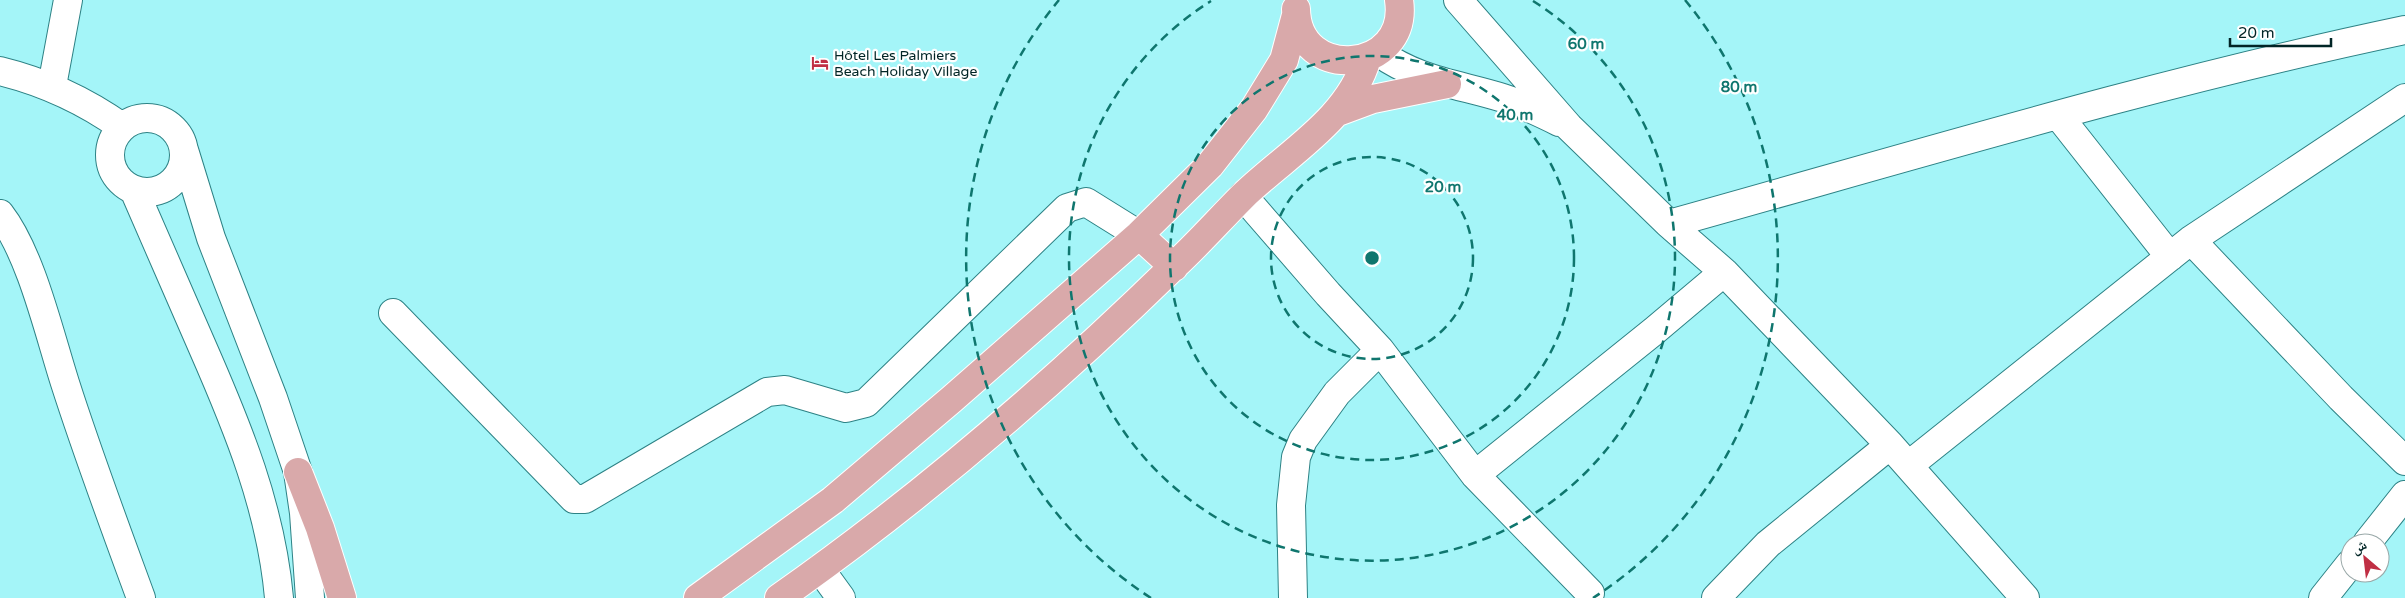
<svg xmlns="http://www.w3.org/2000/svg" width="2405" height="598" viewBox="0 0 2405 598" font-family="'Varela Round','Noto Naskh Arabic',sans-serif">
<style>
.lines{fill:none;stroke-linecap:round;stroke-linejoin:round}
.minor-casing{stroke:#2d8285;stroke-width:30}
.major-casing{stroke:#fff;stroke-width:30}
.minor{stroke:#fff;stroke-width:28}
.major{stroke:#d9a9aa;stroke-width:28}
.ring{fill:none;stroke:#0f766e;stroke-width:2.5;stroke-dasharray:9 6}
.labels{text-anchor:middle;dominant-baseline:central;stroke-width:4.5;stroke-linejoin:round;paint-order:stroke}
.poi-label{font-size:14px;fill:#012526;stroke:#fff;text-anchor:start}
.centre{fill:#0f766e;stroke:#fff;stroke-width:2.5}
.ring-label{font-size:15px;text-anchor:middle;font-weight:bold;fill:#0f766e;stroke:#fff;stroke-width:4.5;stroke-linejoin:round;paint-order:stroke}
</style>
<rect width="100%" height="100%" fill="#a4f5f8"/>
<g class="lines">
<!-- minor casing -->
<g class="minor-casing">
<path id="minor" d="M1458 0 1569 127 1669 224 1724 272 1890 445 2025 598
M1378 52C1418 81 1458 84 1503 98 1522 104 1541 113 1559 122
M0 71C45 82 84 100 122 127
M52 86 68 0
M2058 115 2170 257
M110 155a37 37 0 1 1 74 0a37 37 0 1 1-74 0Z
M184 150 211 238 273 398 298 472 304 513 310 598
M134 190C157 242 179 294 202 346 238 428 271 508 279 598
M1243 196 1328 294 1380 350 1337 393 1303 440 1296 457 1291 505 1293 598
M0 214C31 254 49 333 65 383 88 455 115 527 141 598
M1669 224C1913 156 2157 82 2405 30
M2191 240 2341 398 2405 461
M393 313 574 499H585L767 392 785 390 846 408 866 403 1067 208 1086 202 1139 235
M1380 350 1475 475 1590 593
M1909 465 2191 240 2405 98
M1475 475 1654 331 1724 272
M2367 543 2405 495
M820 569 841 598
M1716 598 1768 544 1890 445
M2323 598 2350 564"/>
</g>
<!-- major casing -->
<g class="major-casing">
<path id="major" d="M1296 9C1297 83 1410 74 1399 0
M1338 112 1373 99 1447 84
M1139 235 1174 267
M298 472 320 528 342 598
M698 598 833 500 952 399 1139 235 1210 165 1254 109 1284 60 1296 15
M779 598C920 499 1051 386 1174 266 1198 244 1219 220 1242 197 1286 154 1349 120 1367 58"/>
</g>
<!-- minor -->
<use href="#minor" class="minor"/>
<!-- major -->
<use href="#major" class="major"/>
</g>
<!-- distance rings -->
<g class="ring">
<circle cx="1372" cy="258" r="101"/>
<circle cx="1372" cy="258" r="202"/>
<path d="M1533 1A303 303 0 1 1 1211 1"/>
<path d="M1151 598A405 405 0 0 1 1059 0M1685 0A405 405 0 0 1 1593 598"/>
</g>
<!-- icons -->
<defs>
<g id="hotel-bare" transform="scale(1.35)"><path d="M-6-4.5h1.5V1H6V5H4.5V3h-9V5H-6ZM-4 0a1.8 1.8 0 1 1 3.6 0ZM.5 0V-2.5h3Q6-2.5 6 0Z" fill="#c02f44" stroke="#fff" stroke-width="2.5" paint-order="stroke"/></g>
</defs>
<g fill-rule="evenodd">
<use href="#hotel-bare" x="820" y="63"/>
</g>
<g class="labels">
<!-- poi labels -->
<g class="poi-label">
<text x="834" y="55">Hôtel Les Palmiers<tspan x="834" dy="16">Beach Holiday Village</tspan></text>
</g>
</g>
<circle cx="1372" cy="258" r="8" class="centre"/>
<g class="ring-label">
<text x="1586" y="49">60 m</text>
<text x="1739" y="92">80 m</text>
<text x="1515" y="120">40 m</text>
<text x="1443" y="192">20 m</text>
</g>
<!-- north arrow -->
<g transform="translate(2365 558) rotate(332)"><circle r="24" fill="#ffffff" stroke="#99a8a8"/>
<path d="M0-4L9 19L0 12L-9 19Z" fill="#c02f44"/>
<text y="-8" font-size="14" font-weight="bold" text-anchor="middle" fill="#012526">ش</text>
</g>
<!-- scale -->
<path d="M2230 38v8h101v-8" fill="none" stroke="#012526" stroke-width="2.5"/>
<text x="2238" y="38" font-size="15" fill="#012526" stroke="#ffffff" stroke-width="4" paint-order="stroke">20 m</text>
</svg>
